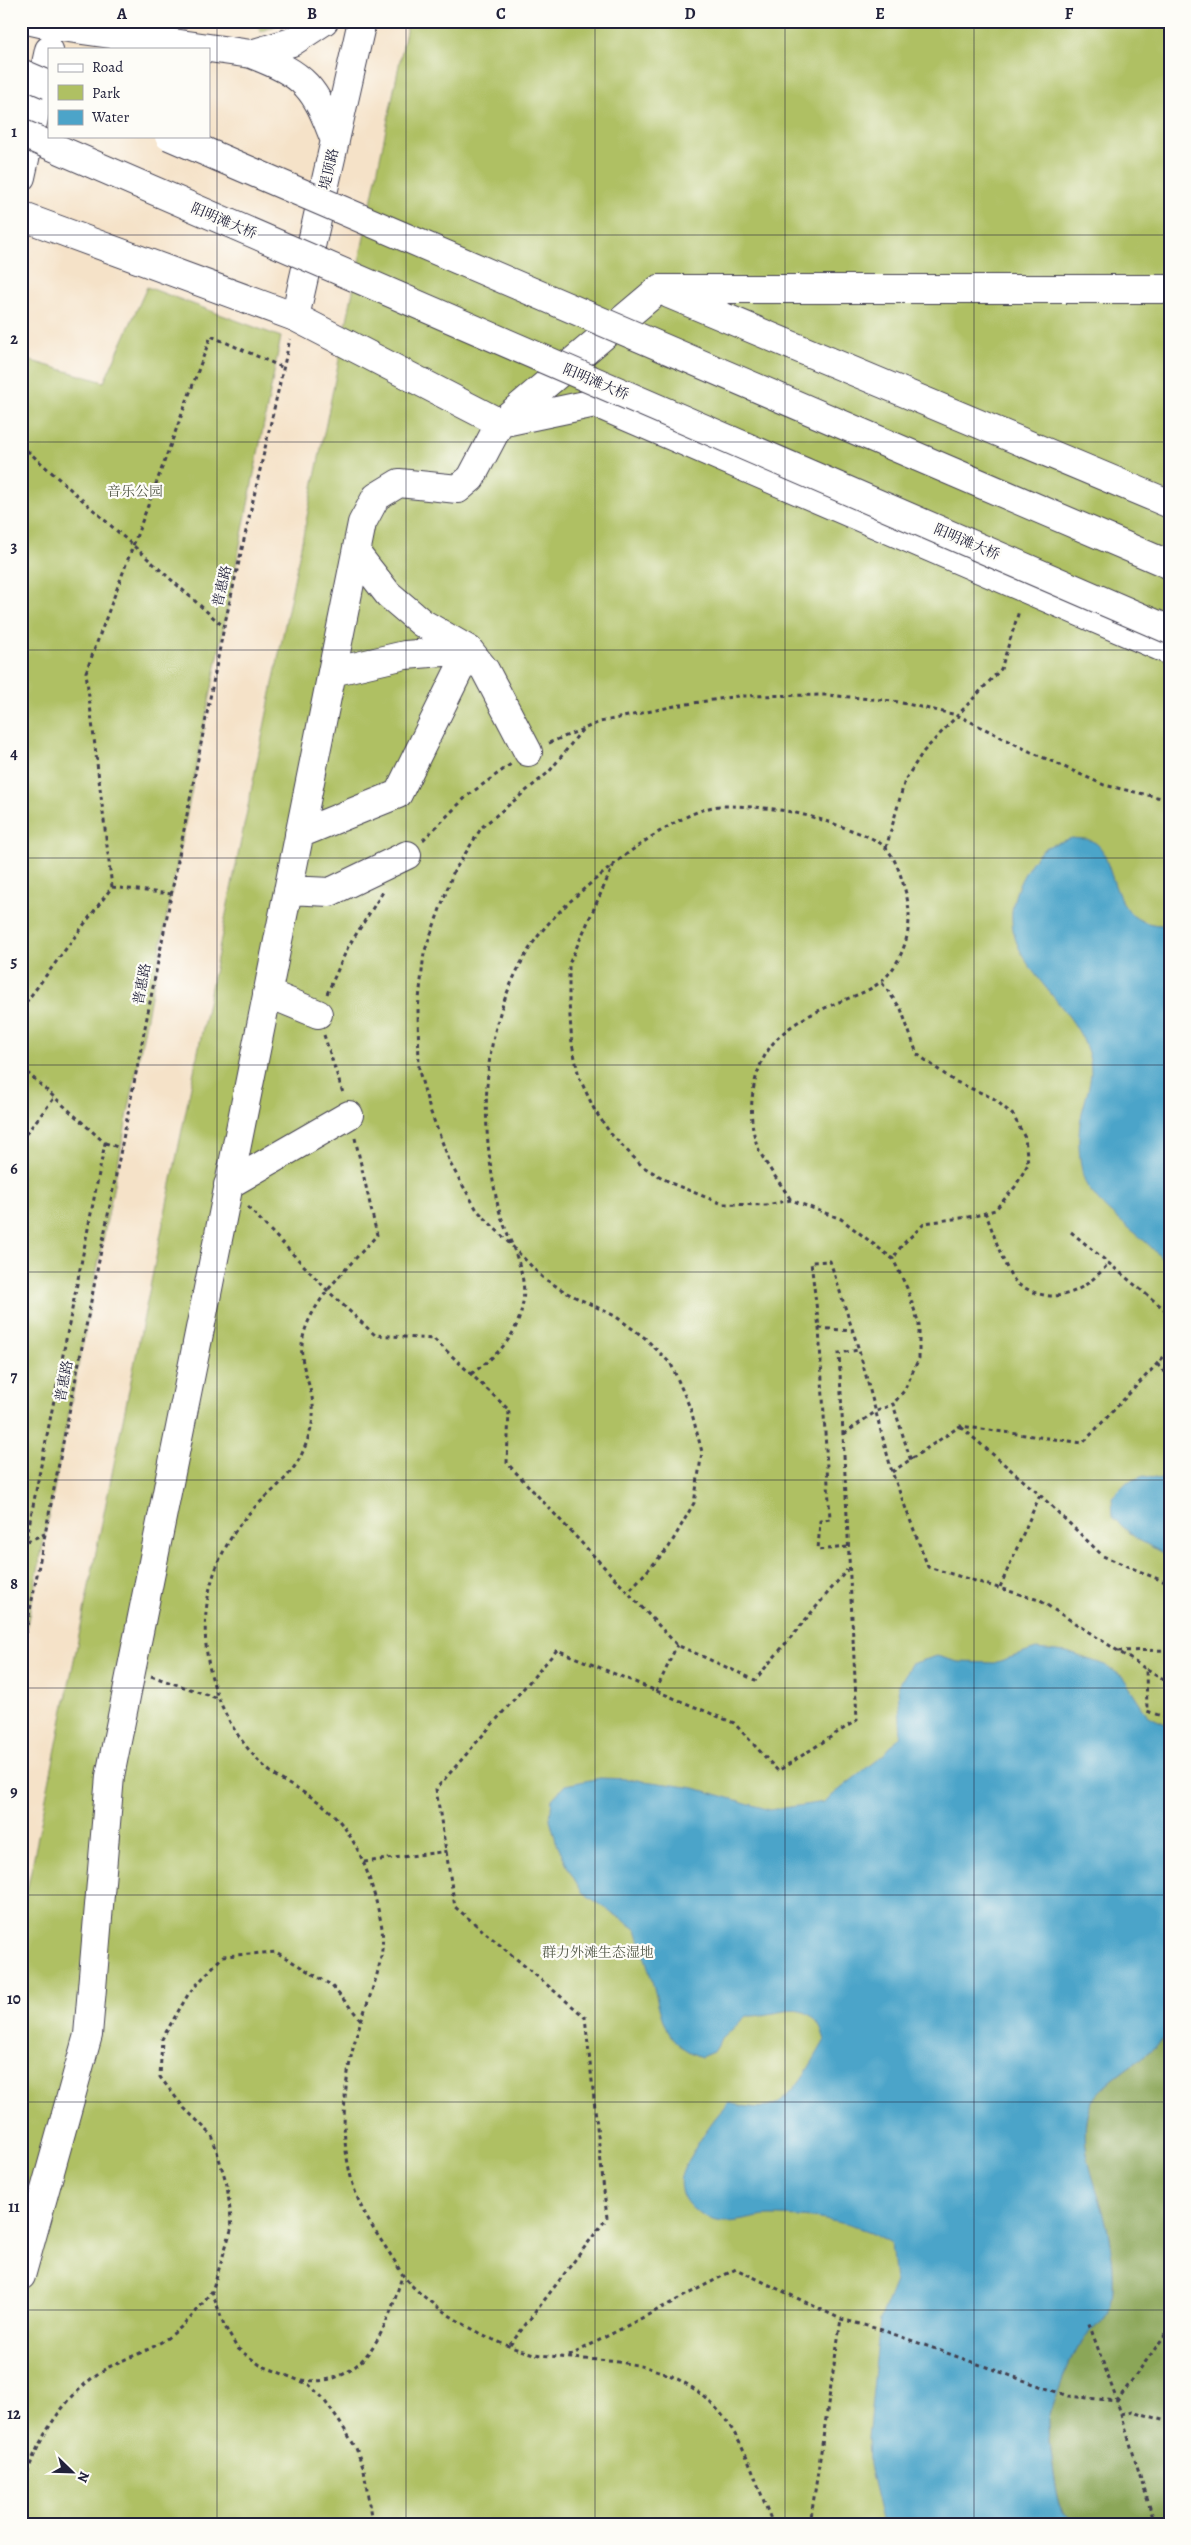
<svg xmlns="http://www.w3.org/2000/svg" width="1191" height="2545" viewBox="0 0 1191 2545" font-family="Alegreya,'Noto Serif SC',serif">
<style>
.green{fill:#afc063;stroke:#68714f}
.forest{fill:#8ba659;stroke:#56644a}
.water{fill:#4ca4c9;stroke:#376382}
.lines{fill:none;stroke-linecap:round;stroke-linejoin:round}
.minor-casing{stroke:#423f50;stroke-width:30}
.major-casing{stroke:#423f50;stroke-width:30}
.highway-casing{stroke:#423f50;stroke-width:30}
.path{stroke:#423f50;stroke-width:3;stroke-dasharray:4 4;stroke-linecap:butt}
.minor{stroke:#fff;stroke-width:28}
.major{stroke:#fff;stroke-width:28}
.highway{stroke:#fff;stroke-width:28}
.highway-bridge-casing{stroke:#423f50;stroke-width:30;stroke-linecap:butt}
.highway-bridge{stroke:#fff;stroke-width:28}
.grid{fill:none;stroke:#22223b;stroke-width:1;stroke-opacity:0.55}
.labels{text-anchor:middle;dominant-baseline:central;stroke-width:4.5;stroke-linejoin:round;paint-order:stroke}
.street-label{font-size:14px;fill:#22223b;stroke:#fdfcf7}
.park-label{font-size:14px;fill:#535949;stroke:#fdfcf7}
.neatline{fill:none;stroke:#22223b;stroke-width:2}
.grid-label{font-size:16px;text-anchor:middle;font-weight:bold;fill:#22223b}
</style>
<rect width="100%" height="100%" fill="#fdfcf7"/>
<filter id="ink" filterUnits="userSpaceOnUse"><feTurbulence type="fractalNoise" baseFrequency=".02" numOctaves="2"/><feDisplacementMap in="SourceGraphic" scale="10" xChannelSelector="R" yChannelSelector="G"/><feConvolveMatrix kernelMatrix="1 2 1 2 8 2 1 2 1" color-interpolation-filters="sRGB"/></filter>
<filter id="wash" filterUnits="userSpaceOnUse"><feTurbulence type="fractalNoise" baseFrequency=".0096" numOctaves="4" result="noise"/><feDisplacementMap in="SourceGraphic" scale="20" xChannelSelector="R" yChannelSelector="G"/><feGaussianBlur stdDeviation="1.12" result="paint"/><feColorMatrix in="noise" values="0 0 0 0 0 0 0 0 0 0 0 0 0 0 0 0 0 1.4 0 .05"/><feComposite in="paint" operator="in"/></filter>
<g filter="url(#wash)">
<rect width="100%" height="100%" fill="#f5e2c8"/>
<!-- green -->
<path class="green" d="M255 21H286L261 32Z
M408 21H1170V2524H21V1920Z
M147 287 281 337 21 1656V388L28 360 104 382Z"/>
<!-- forest -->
<path class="forest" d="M1170 2031V2524H1073C1068 2518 1062 2511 1060 2505 1055 2489 1048 2435 1049 2418 1050 2408 1071 2358 1077 2348 1088 2331 1109 2320 1112 2299 1115 2275 1112 2250 1107 2227 1098 2187 1075 2145 1090 2105 1099 2082 1152 2056 1170 2031Z"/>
<!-- water -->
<path class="water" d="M1072 838C1078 839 1087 838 1092 841 1101 845 1104 853 1107 862 1120 899 1124 927 1170 925V1272C1154 1240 1115 1223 1094 1195 1091 1191 1087 1187 1085 1182 1079 1164 1077 1137 1081 1118 1085 1096 1095 1079 1089 1056 1073 994 985 958 1020 883 1025 872 1036 853 1047 847 1055 843 1064 841 1072 838Z
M1144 1476 1170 1481V1557L1137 1539 1113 1518 1112 1497 1127 1482Z
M1036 1649 1067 1652 1105 1665 1123 1677 1148 1716 1170 1726V2031C1152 2056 1099 2082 1090 2105 1075 2145 1099 2188 1107 2227 1112 2250 1115 2275 1112 2299 1109 2320 1088 2331 1077 2348 1071 2358 1050 2408 1049 2418 1048 2435 1055 2489 1060 2505 1062 2511 1068 2518 1073 2524H883L869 2465 868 2438 880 2320 895 2282 891 2243C856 2221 811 2216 770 2216 753 2216 734 2225 717 2221 696 2216 676 2199 681 2176 684 2164 693 2152 699 2142 708 2128 716 2115 729 2103 741 2106 755 2109 768 2107 793 2101 813 2060 825 2040 810 1991 779 2018 746 2016L720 2041 713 2052 701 2057C662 2043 662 2015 652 1981 647 1963 641 1946 636 1929L582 1892 569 1870 556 1841 550 1819 552 1799 565 1785 600 1778 630 1779 695 1788 770 1810 824 1802 884 1754 901 1735 898 1687 911 1664 937 1656 958 1662 994 1663Z"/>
</g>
<g filter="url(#ink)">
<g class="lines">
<!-- minor casing -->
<g class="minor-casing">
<path id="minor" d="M669 294 1170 504
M295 317 500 423 659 289H1170
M356 553 388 594 422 623 469 650 485 670 528 752
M332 672 405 655 469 650
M299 834 398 794 469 650
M288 890 330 892 407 855
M267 993 318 1014
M228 1185 349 1115
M21 2276 88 2035 110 1776 362 523 376 497 399 483 458 489 471 478 500 423 595 403 1170 651"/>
</g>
<!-- major casing -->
<g class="major-casing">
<path id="major" d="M54 26 251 54 292 42 324 21
M251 54C306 75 315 87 335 141
M21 177 49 50
M21 216 295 317 362 21"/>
</g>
<!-- highway casing -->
<g class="highway-casing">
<path id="highway" d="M32 21 54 26"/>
</g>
<!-- path -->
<path class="path" d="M21 445 224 627
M582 730 549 772 482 827 453 873 424 953 418 1009 419 1071 430 1110 451 1165 477 1210 542 1277 567 1293 615 1316 645 1338 671 1364 691 1410 702 1452 694 1503 669 1547 628 1592
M549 743 600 722 675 706 738 696 827 695 893 701 957 715 1031 752 1104 785 1170 800
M423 840 467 796 511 764
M886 848 905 780 923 752 1001 669 1019 611
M614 864 569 964V1003L572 1044 579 1077 595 1111 611 1134 642 1166 673 1184 723 1204 766 1205 791 1200 841 1219 893 1259 907 1288 919 1324V1358L904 1391 893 1404
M112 887 171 894
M882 983 901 1009 917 1054 954 1081 993 1098 1013 1115 1025 1138 1028 1164 1015 1187 995 1210 975 1216 925 1223 902 1245 893 1259
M327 994 348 947 383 892
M21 1009 112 887 86 672 211 336 284 368
M324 1035 343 1093
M21 1067 105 1143 26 1541 21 1543
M355 1138 377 1235C352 1264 306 1304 302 1344 300 1361 307 1376 311 1393 316 1413 312 1430 304 1449 294 1474 275 1488 256 1506 237 1524 221 1552 213 1577 192 1644 215 1721 266 1768 290 1790 317 1793 340 1822 363 1851 373 1886 381 1922 388 1958 370 1993 359 2027 342 2080 337 2146 358 2199 366 2220 380 2238 392 2257 397 2264 400 2272 405 2278 430 2309 501 2350 541 2355 603 2363 656 2355 707 2399 743 2431 755 2482 773 2524
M21 1140 55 1097
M105 1143 121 1148
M248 1207 328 1291 375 1335 434 1339 509 1410 507 1463 677 1645 755 1680 847 1570
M985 1212C993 1230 1004 1270 1016 1282 1019 1286 1025 1288 1029 1290 1062 1306 1088 1287 1109 1263
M1071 1232 1170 1314
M819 1328 852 1331
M1157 1364 1170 1377
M471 1374C498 1355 518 1336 523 1302 528 1268 506 1238 498 1206 479 1121 480 1034 525 956 544 922 577 894 607 870 631 849 690 807 721 806 772 806 803 812 851 830 862 834 877 839 886 848 896 859 901 876 905 890 912 913 910 938 898 960 881 993 853 994 823 1009 806 1016 786 1028 774 1042 751 1070 745 1117 759 1150 767 1167 781 1184 791 1200
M961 1427 1040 1495 1103 1556 1170 1584
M844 1434 875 1412 893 1404 911 1461
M892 1472 960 1426 1083 1443 1170 1350
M27 1541 45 1534
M847 1547 818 1550 820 1521 830 1519 819 1328 811 1262 830 1261 859 1350
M1000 1587 1040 1495
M1118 1651 1170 1650
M21 1656 224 627 290 339
M1147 1669 1170 1683
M151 1676 217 1698
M656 1691 677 1645
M364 1862 448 1851
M361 2020 331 1985 276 1952 223 1956 189 1993 162 2039 160 2077 184 2108 212 2135 227 2185 232 2227 212 2291 224 2325 237 2348 260 2365 308 2384 322 2397 343 2427 356 2448 364 2470 372 2524
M510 2345 607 2218 585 2017 455 1907 436 1789 557 1650 734 1723 778 1771 857 1720 839 1353 859 1350 892 1472 928 1567 1039 1600 1146 1669 1147 1711 1170 1719
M569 2356 736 2269 841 2319 882 2330 1068 2396 1117 2401 1088 2321
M302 2380C366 2389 388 2325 402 2276
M1121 2414 1132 2411 1170 2422
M21 2496C31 2449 58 2404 96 2375 115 2361 138 2356 158 2344 180 2331 197 2313 211 2291
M810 2524 841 2319
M1155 2524 1117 2401 1170 2328"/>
<!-- minor -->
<use href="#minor" class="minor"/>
<!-- major -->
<use href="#major" class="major"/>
<!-- highway -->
<use href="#highway" class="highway"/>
<!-- highway-bridge casing -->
<g class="highway-bridge-casing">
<path id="highway-bridge" d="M21 73 49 85
M21 133 1170 630
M169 136 1170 565"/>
</g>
<!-- highway-bridge -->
<use href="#highway-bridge" class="highway-bridge"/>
</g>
</g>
<!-- grid -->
<path class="grid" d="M217 21V2524M406 21V2524M595 21V2524M785 21V2524M974 21V2524M21 235H1170M21 442H1170M21 650H1170M21 858H1170M21 1065H1170M21 1272H1170M21 1480H1170M21 1688H1170M21 1895H1170M21 2102H1170M21 2310H1170"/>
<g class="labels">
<!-- street labels -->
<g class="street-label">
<text transform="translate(329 169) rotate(-77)">堤顶路</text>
<text transform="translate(224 221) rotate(23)">阳明滩大桥</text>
<text transform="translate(596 382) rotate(23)">阳明滩大桥</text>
<text transform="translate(967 542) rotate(23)">阳明滩大桥</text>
<text transform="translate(222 586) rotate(-77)">普惠路</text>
<text transform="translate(142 984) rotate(-79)">普惠路</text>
<text transform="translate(64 1381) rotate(-79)">普惠路</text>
</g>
<!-- park labels -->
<g class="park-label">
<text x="135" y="491">音乐公园</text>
<text x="598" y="1952">群力外滩生态湿地</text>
</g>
</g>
<!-- margin -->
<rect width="1191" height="2545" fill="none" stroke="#fdfcf7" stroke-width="55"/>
<!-- legend -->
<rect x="48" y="48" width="162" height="90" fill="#fdfcf7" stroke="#a5a5ac"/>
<rect x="58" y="64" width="25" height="8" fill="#ffffff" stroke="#a5a5ac"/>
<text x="92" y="72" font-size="15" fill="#22223b">Road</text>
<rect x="58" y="85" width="25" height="15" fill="#afc063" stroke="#a5a5ac"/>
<text x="92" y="98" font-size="15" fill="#22223b">Park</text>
<rect x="58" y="110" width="25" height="15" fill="#4ca4c9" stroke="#a5a5ac"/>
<text x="92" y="122" font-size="15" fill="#22223b">Water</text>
<!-- north arrow -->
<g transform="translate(72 2472) rotate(113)" stroke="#fdfcf7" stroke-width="4" paint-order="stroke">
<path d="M0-4L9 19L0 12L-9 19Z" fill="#22223b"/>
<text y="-8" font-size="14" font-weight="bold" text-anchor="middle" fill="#22223b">N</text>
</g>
<rect x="28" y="28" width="1136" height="2490" class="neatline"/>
<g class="grid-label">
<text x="122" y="19">A</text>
<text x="312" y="19">B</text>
<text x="501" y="19">C</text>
<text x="690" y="19">D</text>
<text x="880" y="19">E</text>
<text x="1069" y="19">F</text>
<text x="14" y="137">1</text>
<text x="14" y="344">2</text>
<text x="14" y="552">3</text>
<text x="14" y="759">4</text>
<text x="14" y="967">5</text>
<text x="14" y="1174">6</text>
<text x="14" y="1382">7</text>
<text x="14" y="1589">8</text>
<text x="14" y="1797">9</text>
<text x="14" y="2004">10</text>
<text x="14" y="2212">11</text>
<text x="14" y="2419">12</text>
</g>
</svg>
